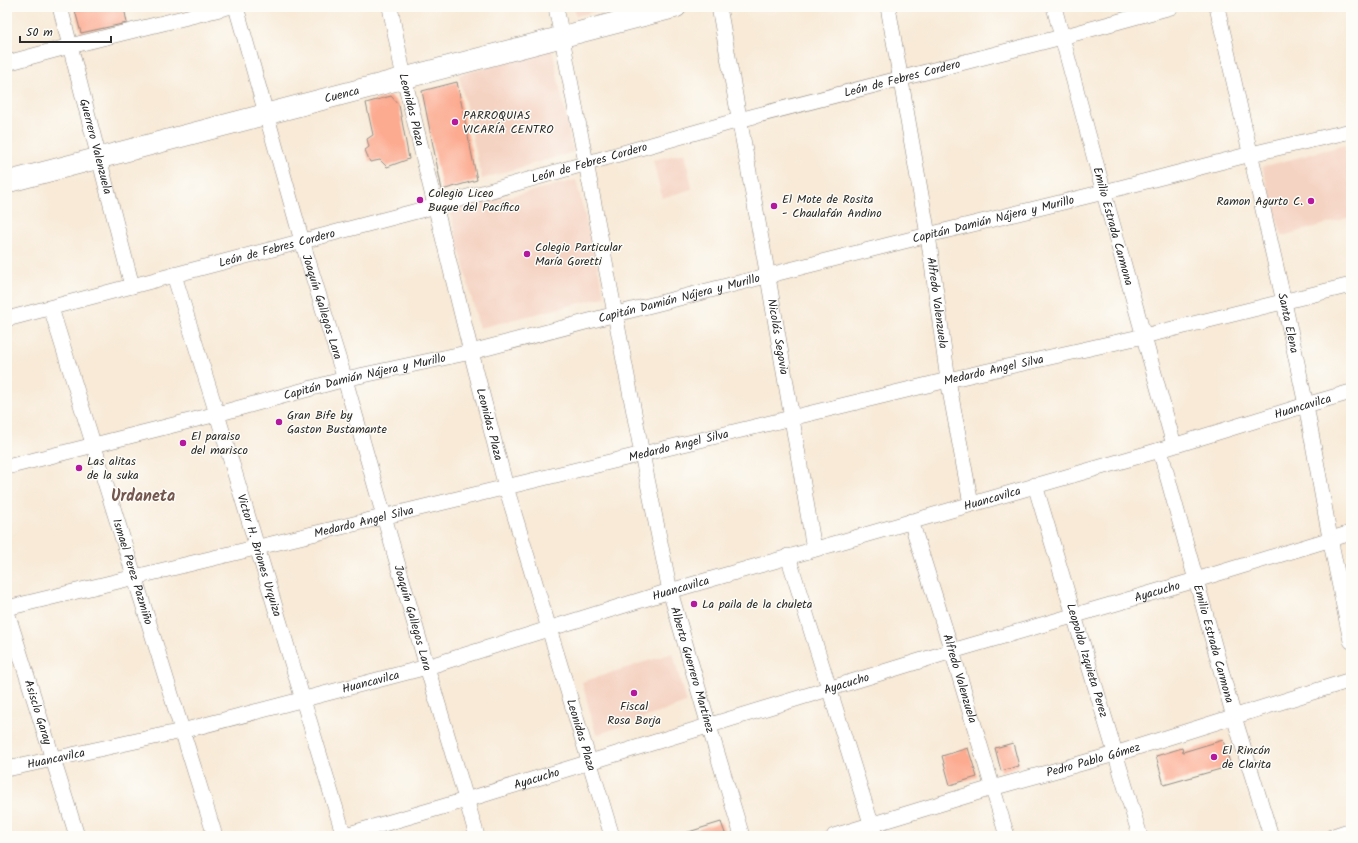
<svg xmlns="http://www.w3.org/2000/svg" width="1358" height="843" viewBox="0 0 1358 843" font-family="Kalam,sans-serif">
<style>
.built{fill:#f5d3c2}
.building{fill:#fcaa90}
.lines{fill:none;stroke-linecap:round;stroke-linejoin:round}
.minor-casing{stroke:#928a81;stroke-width:16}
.secondary-casing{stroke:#928a81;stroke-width:22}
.minor{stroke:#fff;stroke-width:15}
.secondary{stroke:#fff;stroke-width:21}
.poi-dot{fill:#b5179e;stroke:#fdfcf7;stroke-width:1.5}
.labels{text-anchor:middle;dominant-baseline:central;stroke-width:3;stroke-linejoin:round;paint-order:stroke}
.street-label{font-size:12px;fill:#2b2b2b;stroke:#fdfcf7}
.poi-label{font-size:12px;fill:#2b2b2b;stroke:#fdfcf7;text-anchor:start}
.district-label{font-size:16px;font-weight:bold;fill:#74574e;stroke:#fdfcf7}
</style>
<rect width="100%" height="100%" fill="#fdfcf7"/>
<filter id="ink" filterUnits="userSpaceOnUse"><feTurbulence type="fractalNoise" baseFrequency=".025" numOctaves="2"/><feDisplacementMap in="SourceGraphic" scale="8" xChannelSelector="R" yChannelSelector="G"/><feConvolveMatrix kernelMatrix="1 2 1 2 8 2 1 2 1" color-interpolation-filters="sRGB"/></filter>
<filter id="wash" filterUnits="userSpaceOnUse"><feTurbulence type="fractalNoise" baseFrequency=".012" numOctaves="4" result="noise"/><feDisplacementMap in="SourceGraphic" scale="16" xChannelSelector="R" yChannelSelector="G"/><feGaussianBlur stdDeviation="0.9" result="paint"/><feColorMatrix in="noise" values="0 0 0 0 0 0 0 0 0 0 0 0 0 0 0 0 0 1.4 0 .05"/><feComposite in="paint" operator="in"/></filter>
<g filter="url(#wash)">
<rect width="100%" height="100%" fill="#f8ead7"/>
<!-- built -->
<path class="built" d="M574 7H612L576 16Z
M552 49 573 152 482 179 459 75Z
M1345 145 1351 185V217L1282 236 1262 167Z
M685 153 692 189 662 198 653 160Z
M576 180 605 297 479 328 450 211Z
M673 653 686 703 596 735 582 682Z"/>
<g id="blocks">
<!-- building -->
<path class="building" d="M74 7H124L127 23 81 33Z
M457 82 477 180 442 190 422 91Z
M391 96 399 105 409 159 387 167 380 160 370 162 365 150 369 147 367 139 373 135 366 103Z
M1223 740 1231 766 1164 785 1156 756 1182 748 1183 752Z
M1013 743 1019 766 1001 771 995 748Z
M968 748 977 777 950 785 942 756Z
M721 822 726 836H682V834Z"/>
</g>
</g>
<g filter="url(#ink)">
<use href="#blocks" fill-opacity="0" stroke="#928a81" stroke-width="1"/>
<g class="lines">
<!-- minor casing -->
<g class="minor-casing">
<g id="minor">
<path id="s1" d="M60 7 132 286"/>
<path id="s2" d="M236 7 302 241 346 383 427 667 477 836"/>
<path id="s3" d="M390 7 404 78 471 352 506 487 612 836"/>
<path id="s4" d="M556 7 642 454 670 591 709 726 742 836"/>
<path id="s5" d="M719 7 768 277 814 549"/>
<path id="s6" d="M888 7 928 235 948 380 971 504"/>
<path id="s7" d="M1054 7 1105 197 1174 445"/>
<path id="s8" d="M1217 7 1284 302 1306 405 1330 538 1351 641"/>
<path d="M7 63 70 46 228 7"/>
<path id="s9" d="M174 275 217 414 344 836"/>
<path id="s10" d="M51 308 215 836"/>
<path id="s11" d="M7 319 436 206 739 120 1062 37 1171 7"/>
<path id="s12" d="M1160 450 1234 717 1271 836"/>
<path id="s13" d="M7 467 217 414 345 379 471 352 616 314 928 235 1104 192 1251 154 1351 131"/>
<path id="s14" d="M1035 485 1140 836"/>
<path id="s15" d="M911 521 952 651 1007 836"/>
<path d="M788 556 875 836"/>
<path id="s16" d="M7 608 948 380 1144 336 1351 285"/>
<path id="s17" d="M7 612 77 836"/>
<path id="s18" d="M7 769 182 731 427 667 670 591 1160 450 1306 405 1351 392"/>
<path id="s19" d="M342 836 466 800 952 651 1196 580 1351 533"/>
<path id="s20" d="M834 836 992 788 1115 754 1351 680"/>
<path d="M1333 836 1351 830"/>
</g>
</g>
<!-- secondary casing -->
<g class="secondary-casing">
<g id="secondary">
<path id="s21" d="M7 182 676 7"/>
</g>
</g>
<!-- minor -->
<use href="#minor" class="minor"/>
<!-- secondary -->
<use href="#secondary" class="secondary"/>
</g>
</g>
<!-- markers -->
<g class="poi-dot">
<circle cx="455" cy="122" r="4"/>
<circle cx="420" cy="200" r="4"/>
<circle cx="1311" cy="201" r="4"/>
<circle cx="774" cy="206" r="4"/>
<circle cx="527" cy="254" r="4"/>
<circle cx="279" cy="422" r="4"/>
<circle cx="183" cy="443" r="4"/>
<circle cx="79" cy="468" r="4"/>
<circle cx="694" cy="604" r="4"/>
<circle cx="634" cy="693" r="4"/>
<circle cx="1214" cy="757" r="4"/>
</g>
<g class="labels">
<!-- street labels -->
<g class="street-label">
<text stroke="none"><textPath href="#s11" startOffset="927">León de Febres Cordero</textPath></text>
<text stroke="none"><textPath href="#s21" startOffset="346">Cuenca</textPath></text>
<text stroke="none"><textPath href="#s3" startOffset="105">Leonidas Plaza</textPath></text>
<text stroke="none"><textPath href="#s1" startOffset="144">Guerrero Valenzuela</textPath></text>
<text stroke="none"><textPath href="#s11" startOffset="603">León de Febres Cordero</textPath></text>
<text stroke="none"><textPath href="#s13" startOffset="1017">Capitán Damián Nájera y Murillo</textPath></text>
<text stroke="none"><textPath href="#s7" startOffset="227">Emilio Estrada Carmona</textPath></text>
<text stroke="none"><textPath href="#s11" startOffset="279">León de Febres Cordero</textPath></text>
<text stroke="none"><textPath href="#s13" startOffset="693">Capitán Damián Nájera y Murillo</textPath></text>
<text stroke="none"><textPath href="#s6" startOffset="300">Alfredo Valenzuela</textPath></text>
<text stroke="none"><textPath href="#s2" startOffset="312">Joaquín Gallegos Lara</textPath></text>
<text stroke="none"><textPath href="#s8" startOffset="324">Santa Elena</textPath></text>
<text stroke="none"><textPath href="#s5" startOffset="335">Nicolás Segovia</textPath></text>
<text stroke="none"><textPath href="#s16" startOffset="1015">Medardo Angel Silva</textPath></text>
<text stroke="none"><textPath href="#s13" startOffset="369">Capitán Damián Nájera y Murillo</textPath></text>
<text stroke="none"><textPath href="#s18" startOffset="1346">Huancavilca</textPath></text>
<text stroke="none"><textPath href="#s3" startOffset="429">Leonidas Plaza</textPath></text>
<text stroke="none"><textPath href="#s16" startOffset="691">Medardo Angel Silva</textPath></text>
<text stroke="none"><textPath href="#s18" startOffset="1022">Huancavilca</textPath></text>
<text stroke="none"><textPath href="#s16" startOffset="367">Medardo Angel Silva</textPath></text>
<text stroke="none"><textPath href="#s9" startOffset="293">Victor H. Briones Urquiza</textPath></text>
<text stroke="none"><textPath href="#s10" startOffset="276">Ismael Perez Pazmiño</textPath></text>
<text stroke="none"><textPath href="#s18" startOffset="698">Huancavilca</textPath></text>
<text stroke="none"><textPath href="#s19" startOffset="851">Ayacucho</textPath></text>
<text stroke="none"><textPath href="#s2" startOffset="636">Joaquín Gallegos Lara</textPath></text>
<text stroke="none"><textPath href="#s12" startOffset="201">Emilio Estrada Carmona</textPath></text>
<text stroke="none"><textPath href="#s14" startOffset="183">Leopoldo Izquieta Perez</textPath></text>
<text stroke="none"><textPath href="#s4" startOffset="677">Alberto Guerrero Martínez</textPath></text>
<text stroke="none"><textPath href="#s15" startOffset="165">Alfredo Valenzuela</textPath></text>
<text stroke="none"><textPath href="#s18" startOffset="374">Huancavilca</textPath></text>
<text stroke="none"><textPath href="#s19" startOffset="527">Ayacucho</textPath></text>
<text stroke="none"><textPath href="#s17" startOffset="105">Asisclo Garay</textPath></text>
<text stroke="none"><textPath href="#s3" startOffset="753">Leonidas Plaza</textPath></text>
<text stroke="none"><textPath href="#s18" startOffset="50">Huancavilca</textPath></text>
<text stroke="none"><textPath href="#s20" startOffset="270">Pedro Pablo Gómez</textPath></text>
<text stroke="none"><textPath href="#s19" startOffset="203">Ayacucho</textPath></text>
</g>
<!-- poi labels -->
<g class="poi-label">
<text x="463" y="115">PARROQUIAS<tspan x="463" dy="14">VICARÍA CENTRO</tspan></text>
<text x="428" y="193">Colegio Liceo<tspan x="428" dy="14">Buque del Pacífico</tspan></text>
<text x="782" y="199">El Mote de Rosita<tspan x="782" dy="14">- Chaulafán Andino</tspan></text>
<text x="1303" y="201" text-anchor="end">Ramon Agurto C.</text>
<text x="535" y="247">Colegio Particular<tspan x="535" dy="14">María Goretti</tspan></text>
<text x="287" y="415">Gran Bife by<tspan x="287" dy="14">Gaston Bustamante</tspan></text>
<text x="191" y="436">El paraiso<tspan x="191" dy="14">del marisco</tspan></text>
<text x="87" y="461">Las alitas<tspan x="87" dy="14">de la suka</tspan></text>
<text x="702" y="604">La paila de la chuleta</text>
<text x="634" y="706" text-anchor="middle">Fiscal<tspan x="634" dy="14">Rosa Borja</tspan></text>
<text x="1222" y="750">El Rincón<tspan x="1222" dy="14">de Clarita</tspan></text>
</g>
<!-- district labels -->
<g class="district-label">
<text x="143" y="496">Urdaneta</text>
</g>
</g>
<!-- margin -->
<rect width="1358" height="843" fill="none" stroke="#fdfcf7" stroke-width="24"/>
<!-- scale -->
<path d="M20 36v6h91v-6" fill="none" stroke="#2b2b2b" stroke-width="2"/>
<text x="26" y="36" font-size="12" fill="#2b2b2b" stroke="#fdfcf7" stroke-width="3" paint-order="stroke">50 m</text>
</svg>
